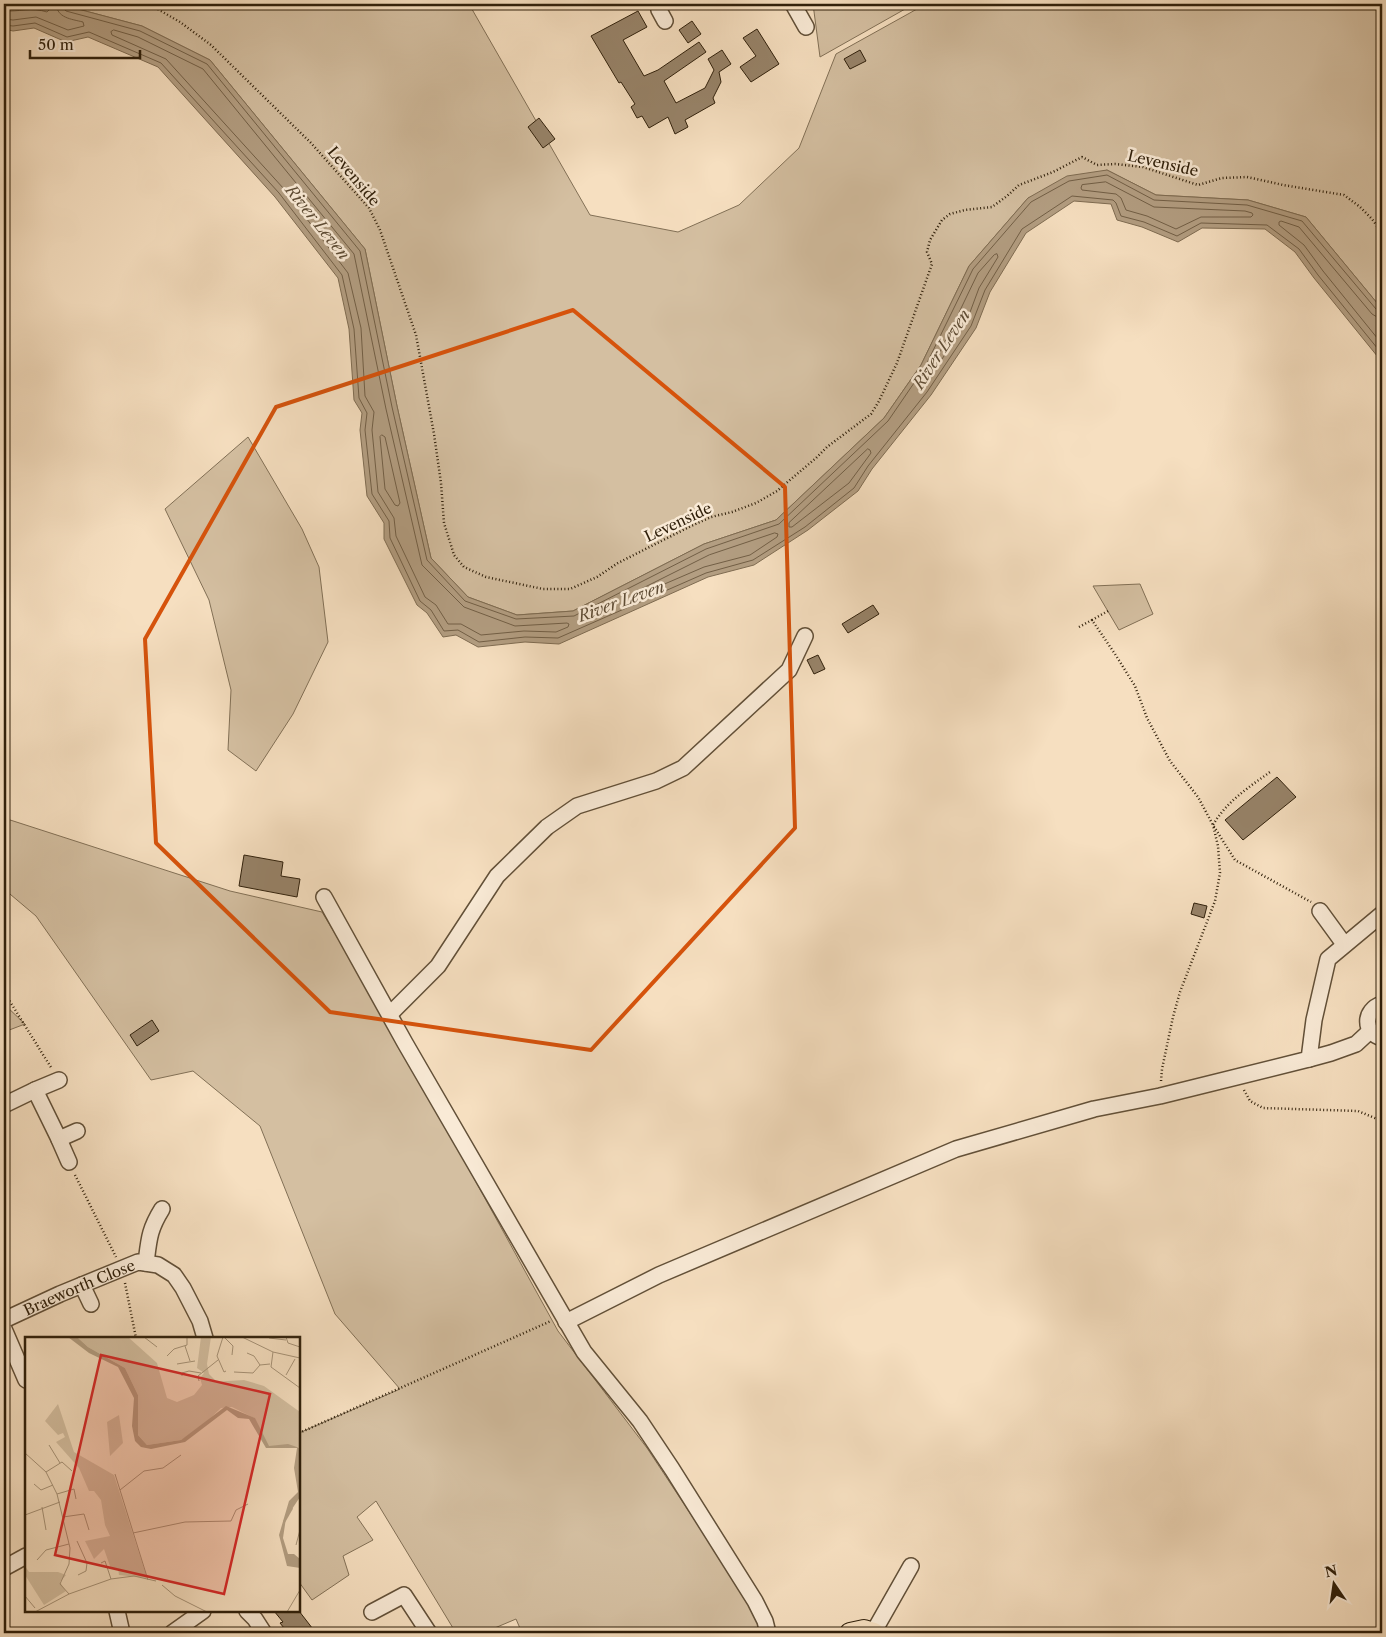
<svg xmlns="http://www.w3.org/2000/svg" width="1386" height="1637" viewBox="0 0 1386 1637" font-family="'Libre Caslon Text',serif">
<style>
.green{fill:#d4bfa1;stroke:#827056}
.water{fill:#b39e82;stroke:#7f6c52}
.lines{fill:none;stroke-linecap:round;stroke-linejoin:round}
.shore{stroke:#725f46;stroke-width:1}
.building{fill:#978369;stroke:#30200b}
.minor-casing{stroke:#625038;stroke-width:18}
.major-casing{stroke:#30200b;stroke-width:22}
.path{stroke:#30200b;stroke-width:2.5;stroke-dasharray:1 2.5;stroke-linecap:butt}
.minor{stroke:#f9ead6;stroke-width:15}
.major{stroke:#f6dfc0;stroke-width:20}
.marked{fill:none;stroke:#d6530c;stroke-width:4;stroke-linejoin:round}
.labels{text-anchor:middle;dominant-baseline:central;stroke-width:5;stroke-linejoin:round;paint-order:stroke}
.street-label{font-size:15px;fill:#30200b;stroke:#f9ead6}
.water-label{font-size:16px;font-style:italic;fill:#5e4c35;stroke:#f9ead6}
.inset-river{fill:none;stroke:#b39e82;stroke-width:2.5}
.inset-road{fill:none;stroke:#a79378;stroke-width:1}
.view{fill:#d62828;fill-opacity:0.15;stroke:#d62828;stroke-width:2.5}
.inset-edge{fill:none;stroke:#30200b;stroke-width:2.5}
</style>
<rect width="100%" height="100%" fill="#f6dfc0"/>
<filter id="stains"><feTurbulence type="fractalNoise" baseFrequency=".004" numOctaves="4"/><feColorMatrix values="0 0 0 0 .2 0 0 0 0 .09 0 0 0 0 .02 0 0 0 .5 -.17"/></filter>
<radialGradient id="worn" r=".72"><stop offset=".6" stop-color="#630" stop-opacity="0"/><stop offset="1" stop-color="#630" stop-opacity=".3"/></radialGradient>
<!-- green -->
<path class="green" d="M59 4H469L590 215 678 232 739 205 799 148 836 54 926 4H1382V309L1306 217 1248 200 1156 195 1107 170 1028 198 969 266 921 365 884 418 776 520 704 544 573 611 517 615 468 597 431 558 397 406 365 249 210 60 142 26Z
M813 4H914L820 57Z
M248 437 302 529 319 567 328 642 293 714 256 771 228 750 231 690 209 600 165 509Z
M1140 584 1153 614 1119 630 1093 586Z
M4 818 230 891 322 912 389 1024 558 1331 647 1448 752 1607 761 1630V1633H522L516 1619 483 1633H456L376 1501 357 1517 373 1540 343 1556 349 1575 312 1600 299 1582V1433L400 1389 335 1314 260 1126 193 1071 151 1080 36 916 4 889Z
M4 1004 25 1024 4 1032Z"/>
<!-- water -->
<path class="water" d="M4 4H59L142 26 210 60 365 249 397 406 431 558 468 597 517 615 573 611 704 544 776 520 884 418 921 365 969 266 1028 198 1067 176 1107 170 1156 195 1248 200 1306 217 1382 309V362L1314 278 1295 252 1265 229 1202 228 1178 242 1142 227 1117 220 1111 204 1074 201 1026 233 990 292 976 328 931 395 872 469 858 491 808 530 754 565 708 577 559 644 525 642 478 647 456 635 443 637 427 613 417 605 384 539V523L367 496 360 430 362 413 354 400 349 329 338 278 275 197 158 67 88 37 66 42 34 28 13 31 4 29Z"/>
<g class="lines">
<!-- shore -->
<path class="shore" d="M62 4 63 8 66 11 140 31 207 64 360 251 392 407 427 560 465 601 516 619 574 616 706 549 779 524 888 421 925 367 973 269 1031 202 1069 181 1107 175 1154 200 1247 205 1302 221 1376 309 1382 311
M4 11C18 12 32 7 47 12L49 10 48 4
M4 19 13 20 36 17 68 30 84 26 83 22C71 19 57 18 56 4
M4 25 13 26 35 23 67 37 89 32 161 63 279 193 342 275 354 329 359 398 367 413 365 430 372 494 389 521 390 538 420 601 431 610 444 631 458 630 479 642 525 637 558 638 706 573 753 560 805 527 854 488 868 466 927 392 971 326 985 290 1022 229 1072 196 1113 200 1116 203 1121 216 1144 222 1177 236 1201 223 1267 225 1299 249 1318 275 1382 354
M114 30 138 37 203 69 354 254 386 409 422 565 464 607 515 626 567 623 569 624 568 627 556 632 524 631 481 635 461 624H448L436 605 425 597 396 536 394 518 378 492 372 430 374 412 365 396 361 328 348 273 284 189 166 59 112 35 111 32Z
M1106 182 1154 207 1245 211 1252 213 1253 215 1251 217H1201L1176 229 1147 216 1126 210 1121 198 1116 194 1082 190 1081 188 1082 185Z
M997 254 998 257 979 288 966 323 942 359H939L938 356 978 273 994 255Z
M1382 318 1377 317 1372 314 1299 227 1281 221 1279 222V225L1304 245 1323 271 1382 344
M382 435 385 437 400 503 398 506 395 505 385 489 380 437Z
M868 449 870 450 871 453 849 483 792 527H789V523Z
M775 533 778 534 777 537 750 555 704 567 639 595 636 594 637 591 709 555Z"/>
</g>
<!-- building -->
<path class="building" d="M638 11 647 27 623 40 644 76 658 70 699 42 706 52 664 81 676 103 705 88 714 70 708 59 722 50 731 64 719 72 721 82 713 98 715 103 685 120 688 127 675 134 668 117 649 128 642 116 637 118 631 107 635 104 621 82 619 83 591 36Z
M692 21 701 34 688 43 679 30Z
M757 29 779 64 751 82 740 67 756 56 743 38Z
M860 50 866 61 850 69 844 59Z
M539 118 555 139 543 148 528 127Z
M873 605 879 614 848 633 842 624Z
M818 655 825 669 814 674 807 660Z
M1277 777 1296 797 1243 840 1225 820Z
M244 855 283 862 281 876 300 879 297 897 239 886Z
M1194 903 1207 906 1204 918 1191 914Z
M152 1020 159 1031 137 1046 130 1035Z
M274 1611H299L316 1633H288L280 1623 283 1622Z"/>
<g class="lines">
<!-- minor casing -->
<g class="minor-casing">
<g id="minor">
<path d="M658 4 659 10 665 21"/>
<path d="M793 4 806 27"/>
<path d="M324 897 405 1043 584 1352 640 1421 672 1469 755 1601 765 1621 768 1633"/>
<path d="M1320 911 1344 944"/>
<path d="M1382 1004C1363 1010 1363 1033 1382 1038"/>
<path d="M390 1014 438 966 497 876 547 827 577 806 656 781 683 768 789 670 805 636"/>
<path d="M1309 1059 1331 1053 1356 1044 1370 1031"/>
<path d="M35 1090 59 1080"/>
<path d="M4 1105 35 1090 58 1137 69 1162"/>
<path d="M59 1139 77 1131"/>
<path d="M146 1263C149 1239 149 1230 162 1209"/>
<path d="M82 1285 91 1304"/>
<path id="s1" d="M4 1320 60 1294 138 1262 158 1265 174 1275 183 1288 200 1321 205 1338"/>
<path d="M566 1322 659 1275 956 1149 1094 1109 1160 1096 1309 1059 1314 1020 1328 959 1382 914"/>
<path d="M4 1329 26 1380"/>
<path d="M4 1568 26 1556"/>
<path d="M117 1611 122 1633"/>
<path d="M247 1611 255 1619 264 1633"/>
<path d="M372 1612 404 1595 429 1633"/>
<path d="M172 1633 203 1611"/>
<path d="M873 1633 911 1566"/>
</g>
</g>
<!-- major casing -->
<g class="major-casing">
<path id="major" d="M850 1633 864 1630 874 1633"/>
</g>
<!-- path -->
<path class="path" d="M145 4 154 7 180 22 211 45 311 143 369 208 380 230 416 335 434 434 441 483 444 523 454 555 464 567 486 577 543 589H570L597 577 618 563 691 526 711 517 732 512 756 503 777 491 816 458 827 447 871 414 879 401 897 363 932 264 927 252 930 240 942 220 950 214 965 210 992 207 1007 196 1019 185 1053 172 1082 157 1097 165 1115 164 1143 167 1198 185 1222 178 1247 177 1283 185 1344 195 1360 207 1372 219 1382 233
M1108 611 1092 620 1115 654 1135 686 1147 718 1170 761 1198 797 1213 825 1235 860 1311 902
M1079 627 1092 620
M4 992 52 1069
M1161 1081 1162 1069 1173 1017 1180 992 1215 901 1220 873 1218 846 1213 825C1226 802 1249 787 1270 772
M1244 1090 1250 1101 1263 1108 1358 1111 1382 1121
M75 1175 116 1257
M125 1283 136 1338
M299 1433 551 1321"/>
<!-- minor -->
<use href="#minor" class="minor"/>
<!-- major -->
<use href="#major" class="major"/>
</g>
<!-- marked area -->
<path class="marked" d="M573 310 785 487 795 828 591 1050 330 1012 156 843 145 639 276 407Z"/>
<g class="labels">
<!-- street labels -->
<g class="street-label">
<text transform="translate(1163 163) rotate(13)">Levenside</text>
<text transform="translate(354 176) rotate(50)">Levenside</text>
<text transform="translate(678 522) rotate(-25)">Levenside</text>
<text stroke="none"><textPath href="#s1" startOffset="82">Braeworth Close</textPath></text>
</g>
<!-- water labels -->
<g class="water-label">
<text transform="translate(318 222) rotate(51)">River Leven</text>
<text transform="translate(941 349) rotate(-57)">River Leven</text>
<text transform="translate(621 601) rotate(-20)">River Leven</text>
</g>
</g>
<!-- overview -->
<g transform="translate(25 1337)">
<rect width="275" height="275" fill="#f6dfc0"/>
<path d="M52 0H103L132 26 142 61 152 65 169 58 177 48 175 41 179 36 172 31 176 0H186L182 27 184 37 190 43 187 45 219 43 239 49 275 75V110L243 109 229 81 207 70 196 71 172 94 156 103 122 108 113 98V58L100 31 63 10ZM33 67 49 115 89 138 122 241 94 238 93 231 86 232 79 212 69 222 60 204 85 199 80 188 76 163 69 154H64L54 131 31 105 40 100 38 96 33 98 20 84ZM94 78 98 106 85 119 82 85ZM0 229 4 235H33L41 238 35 245 41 254 19 268 0 238Z" fill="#d4bfa1"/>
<path d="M43 0H52L63 10 100 31 113 58V98L122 108 156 103 201 69 230 81 244 109 263 107 275 111V160L261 181 258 201 263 217H269L275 222V231L262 229 254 198 264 164 273 155 269 131 272 111H241L224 82 213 81 202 73 160 105 126 112 116 110 110 104 107 89 109 61 93 30 64 16Z" fill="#b39e82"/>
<path class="inset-river" d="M259 185 267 171"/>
<path class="inset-road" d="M119 0 132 10M198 0 192 19 199 35 201 34M199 0 208 9 207 18M217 0 248 15 275 21M261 0 263 6 275 10M244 1 261 3M160 9 165 24M248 15 246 30 275 51M222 16 229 19 235 28M142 19 149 12 162 8V0M152 27 170 24M209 35 228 36 235 28 245 27M261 38 270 22M157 39V36L164 34 176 36M174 44 173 39 193 23M24 108 35 126M0 116 21 135 32 157 45 211 44 227 35 247 44 257M21 135 37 125 47 134M90 137 123 243M9 147 16 153 28 148M95 153 119 134 138 131 156 118M32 157 49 152 51 162M17 170 21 193M0 178 35 165M38 180 59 177 64 193M108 196 160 185 206 184 211 173 223 167M52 204 62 226 61 234 53 238M271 208 275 193M12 223 21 213 44 207M76 226 80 224 86 242M137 248 150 259 182 275M0 259 10 271M10 275 44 257 86 242 109 239 131 244M262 275 275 253"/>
<path class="view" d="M76 18 245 57 199 257 30 218Z"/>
<rect width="275" height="275" class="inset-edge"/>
</g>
<!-- margin -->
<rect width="1386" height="1637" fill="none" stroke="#f6dfc0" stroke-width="20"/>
<rect x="5" y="5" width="1376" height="1627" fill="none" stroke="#30200b" stroke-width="2.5"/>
<rect x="10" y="10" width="1366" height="1617" fill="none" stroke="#30200b"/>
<!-- north arrow -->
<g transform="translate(1334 1584) rotate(347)" stroke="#f9ead6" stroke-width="4" paint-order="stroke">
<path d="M0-4L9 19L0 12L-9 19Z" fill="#30200b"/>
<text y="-8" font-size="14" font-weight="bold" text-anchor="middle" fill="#30200b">N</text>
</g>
<!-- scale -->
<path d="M30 50v8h110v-8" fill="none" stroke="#30200b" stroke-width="2.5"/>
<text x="38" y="50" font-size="15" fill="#30200b" stroke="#f9ead6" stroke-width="4" paint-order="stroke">50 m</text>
<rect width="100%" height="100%" filter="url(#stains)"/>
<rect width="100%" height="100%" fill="url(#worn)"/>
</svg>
